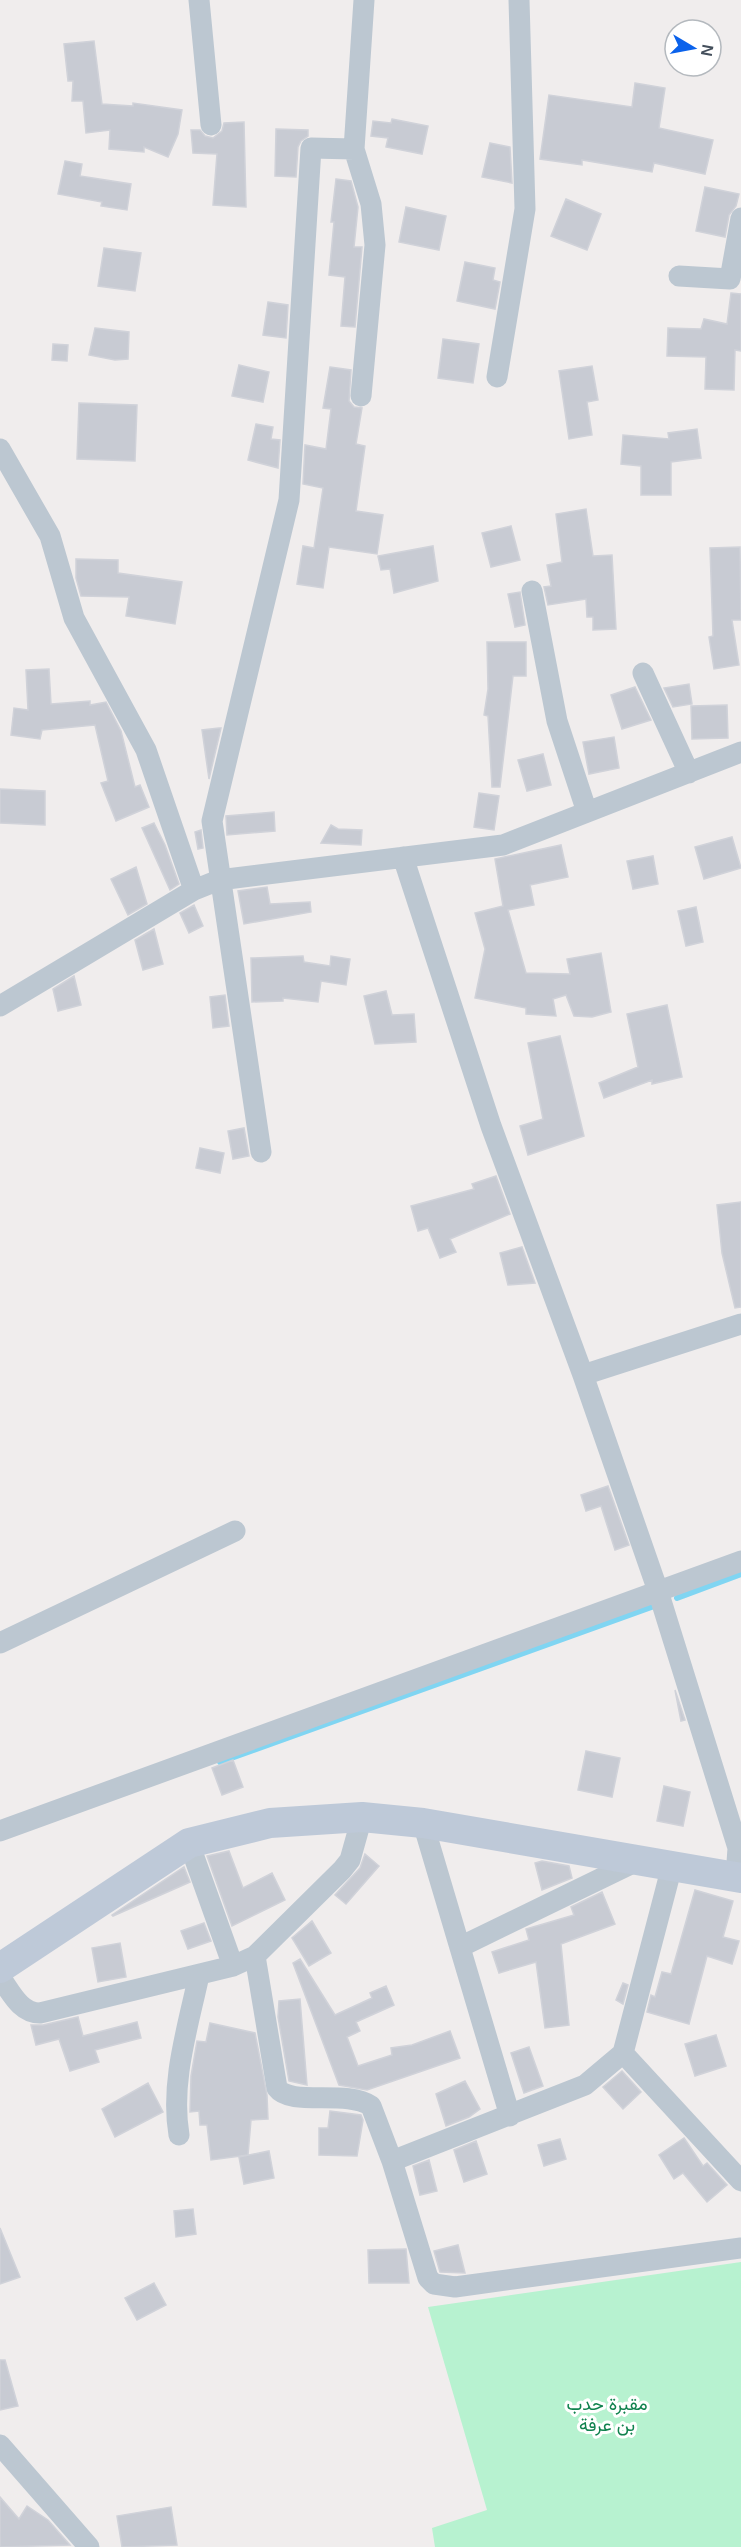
<svg xmlns="http://www.w3.org/2000/svg" width="741" height="2547" viewBox="0 0 741 2547" font-family="Arial,Vazirmatn,sans-serif">
<style>
.green{fill:#b7f2d0}
.lines{fill:none;stroke-linecap:round;stroke-linejoin:round}
.stream{stroke:#80d5f2;stroke-width:6}
.building{fill:#c8cbd3;stroke:#d0d2d9;stroke-width:1.5}
.street{stroke:#bcc7d1;stroke-width:21}
.secondary{stroke:#bec9d8;stroke-width:30}
.labels{text-anchor:middle;dominant-baseline:central;stroke-width:6;stroke-linejoin:round;paint-order:stroke}
.park-label{font-size:18px;fill:#10824e;stroke:#fff}
</style>
<rect width="100%" height="100%" fill="#f0eded"/>
<!-- green -->
<path class="green" d="M741 2262V2547H435L432 2528 487 2510 428 2307Z"/>
<g class="lines">
<!-- stream -->
<path class="stream" d="M677 1598 741 1574
M220 1762 657 1605"/>
</g>
<!-- building -->
<path class="building" d="M94 41 102 104 133 106V103L182 110 178 134 168 157 144 147V152L109 149 110 130 86 133 83 101H72L73 81H68L64 44Z
M635 83 665 88 659 128 713 140 705 174 654 163 652 172 582 160V165L540 159 549 95 632 107Z
M392 119 428 126 422 154 386 147 388 138 371 136 373 121 391 123Z
M244 122 246 207 213 205 217 154 193 153 191 130H200L205 136 213 138 222 131 224 123Z
M276 129 308 130V136L301 141 298 147 296 177 275 176Z
M490 143 510 147 512 183 482 177Z
M65 161 82 164 80 176 131 184 127 210 101 206 102 202 58 194Z
M336 179 351 181 358 207 354 247H362L355 327 341 326 345 277 329 275 334 222H331Z
M705 187 739 194 736 206 729 215 725 237 696 231Z
M566 199 601 214 587 250 551 236Z
M406 207 446 216 439 250 399 242Z
M104 248 141 253 135 291 98 286Z
M465 262 495 268 493 280 500 282 495 309 457 301Z
M731 293 741 294V351L735 350 734 390 705 389 706 357 667 356 668 328 701 329 704 319 727 324Z
M268 302 288 305 286 338 263 335Z
M95 328 129 332 128 359 115 360 89 355Z
M443 339 479 344 473 383 438 378Z
M53 344 68 345 67 361 52 360Z
M239 365 269 372 263 402 232 396Z
M592 366 598 400 587 402 592 435 569 439 559 371Z
M330 367 351 370 349 401 354 407 362 408 356 444 365 446 356 511 383 515 377 554 329 547 323 588 297 584 303 546 314 548 323 488 303 484 305 445 326 449 331 409 323 408Z
M79 403 137 405 135 461 77 459Z
M256 424 273 427 271 439 280 440 278 468 248 460Z
M697 429 701 458 671 462V495H641V466L621 464 623 435 669 439 668 433Z
M586 509 593 556 612 555 616 629 593 630V617H587L586 599 548 605 544 587 551 586 547 565 562 562 556 514Z
M511 526 520 560 491 567 482 533Z
M433 546 438 581 394 593 390 569 381 570 378 556Z
M740 547 741 620H732L739 665 714 669 709 637 713 636 710 548Z
M76 559 118 560V573L182 582 175 624 126 616 129 597 81 596 76 578Z
M520 592 525 625 515 627 508 594Z
M487 642H526V676H513L500 787H492L488 716 484 715 488 689Z
M49 669 51 704 90 701V705L106 702 121 731 135 787 140 785 149 807 116 821 101 783 108 781 95 725 42 730 40 739 11 735 14 708 28 710 26 670Z
M689 684 692 704 673 707 664 688Z
M635 687 651 720 622 729 611 695Z
M727 705 728 738 692 739 691 706Z
M219 728H221L209 779 202 730Z
M614 737 619 768 589 774 583 742Z
M543 754 551 785 527 791 518 760Z
M0 789 45 791V825L0 823Z
M479 793 499 796 494 830 474 827Z
M274 812 275 831 227 835 226 816Z
M154 823 165 845 179 884 170 890 142 828Z
M331 825 338 829 362 830 361 845 321 843Z
M201 830 203 848 198 849 195 832Z
M732 837 741 868 704 879 695 847Z
M561 845 568 877 530 885 534 905 508 910 526 973 570 974 567 959 601 953 611 1012 592 1017 574 1016 566 995 553 999 556 1016 526 1014V1008L475 998 485 949 475 913 503 906 495 859Z
M653 856 658 884 633 889 627 861Z
M136 867 147 904 128 915 111 879Z
M267 887 270 904 310 902 311 912 244 924 238 891Z
M194 905 203 926 189 933 180 913Z
M696 907 703 942 686 946 678 911Z
M154 929 163 964 143 970 135 940Z
M303 956 304 962 330 966 331 956 350 959 346 985 321 981 318 1002 283 998V1001L252 1002 251 958Z
M74 976 81 1005 58 1011 53 989Z
M386 991 392 1015 414 1014 416 1042 375 1044 364 996Z
M225 995 229 1026 213 1028 210 997Z
M667 1005 682 1077 652 1084V1080L604 1098 599 1083 638 1067 627 1014Z
M560 1036 584 1136 528 1155 520 1126 543 1119 528 1043Z
M244 1128 249 1156 233 1159 228 1131Z
M200 1148 224 1153 220 1173 196 1168Z
M496 1176 510 1214 450 1239 456 1252 440 1258 428 1228 418 1231 411 1206 474 1189 472 1184Z
M741 1202V1307L735 1308 722 1253 717 1205Z
M522 1247 535 1283 508 1285 500 1253Z
M608 1486 629 1545 615 1550 601 1506 586 1511 581 1495Z
M675 1690 685 1720 681 1721Z
M586 1751 620 1758 612 1797 578 1790Z
M233 1760 243 1787 222 1795 212 1768Z
M664 1786 690 1792 683 1826 657 1821Z
M229 1851 243 1888 272 1873 285 1900 232 1926 207 1856Z
M365 1854 379 1866 346 1904 335 1895 360 1868Z
M542 1861 569 1866 572 1878 542 1890 535 1863Z
M184 1867 190 1882 113 1916 112 1915Z
M695 1890 733 1901 723 1937 739 1941 732 1964 707 1956 689 2024 647 2012 651 1995 655 1997 662 1972 671 1974Z
M602 1892 615 1924 561 1944 569 2025 545 2028 536 1962 499 1973 492 1952 529 1940 526 1929 574 1915 571 1907Z
M312 1921 331 1953 309 1966 292 1938Z
M204 1923 211 1941 188 1949 181 1931Z
M120 1943 126 1977 98 1982 92 1948Z
M300 1959 335 2015 372 1998 370 1993 386 1986 394 2005 356 2022 360 2031 347 2037 358 2066 392 2055 391 2048 412 2045 450 2031 460 2058 367 2090 339 2085 293 1963Z
M623 1983 628 1985 623 2004 616 2000Z
M300 1999 307 2085 289 2081 278 2017 279 2001Z
M78 2017 83 2036 137 2022 141 2038 95 2050 99 2062 70 2071 59 2039 36 2045 31 2025H43Z
M210 2023 255 2033 267 2095 268 2119 251 2120 248 2155 211 2160 207 2125H200L199 2111 190 2112 191 2076 197 2041 206 2042Z
M716 2035 726 2066 695 2076 685 2044Z
M529 2047 543 2086 524 2093 511 2053Z
M622 2071 641 2092 623 2109 603 2087Z
M465 2081 480 2109 469 2117 446 2126 436 2094Z
M148 2083 163 2112 115 2137 102 2109Z
M330 2111 361 2115 363 2120 357 2156 319 2155V2128H328Z
M684 2138 703 2166 707 2163 727 2185 707 2202 683 2173 674 2179 659 2155Z
M560 2139 566 2159 544 2166 538 2145Z
M476 2141 487 2174 464 2182 454 2150Z
M269 2151 274 2178 244 2184 239 2157Z
M429 2160 437 2191 420 2195 413 2166Z
M193 2209 196 2234 176 2237 174 2211Z
M0 2228 20 2277 0 2284Z
M458 2245 465 2273 440 2272 434 2251Z
M406 2249 409 2283H369L368 2250Z
M154 2283 166 2305 137 2320 125 2298Z
M0 2360H5L18 2406 0 2410Z
M0 2497 19 2519 27 2506 48 2520 70 2545 0 2547Z
M171 2507 177 2545 122 2547 117 2516Z"/>
<g class="lines">
<!-- street -->
<path class="street" d="M199 0 211 125
M679 276 730 279 741 218
M497 377 525 209 519 0
M361 396 375 245 371 204 354 149 364 0
M0 449 50 536 74 618 146 750 194 890
M532 591 557 721 587 812
M643 673 689 773
M403 857 491 1126 583 1375 658 1591 738 1848 736 1877
M0 1006 194 890 219 880 503 845 741 752
M261 1152 212 821 289 500 311 148 354 149
M583 1375 741 1324
M0 1643 235 1531
M423 1823 510 2116
M0 1831 741 1561
M189 1843 233 1966
M460 1947 639 1860
M255 1956 277 2088C291 2107 346 2089 371 2106L392 2161 428 2278 434 2284 455 2287 741 2248
M0 1977C11 1992 20 2013 40 2013L233 1966 255 1956 342 1870 350 1860 362 1817
M623 2053 741 2181
M179 2135C170 2082 188 2027 199 1975
M392 2161 585 2085 623 2053 672 1866
M0 2445 89 2547"/>
<!-- secondary -->
<path class="secondary" d="M0 1968 189 1843 270 1823 362 1817 423 1823 741 1878"/>
</g>
<g class="labels">
<!-- park labels -->
<g class="park-label">
<text x="607" y="2404">مقبرة حدب<tspan x="607" dy="21">بن عرفة</tspan></text>
</g>
</g>
<!-- north arrow -->
<g transform="translate(693 48) rotate(100)"><circle r="28" fill="#ffffff" stroke="#b4b9be" stroke-width="1.5"/>
<path d="M0-4.5L10 22L0 15L-10 22Z" fill="#0b62eb"/>
<text y="-9" font-size="16" font-weight="bold" text-anchor="middle" fill="#444f5c">N</text>
</g>
</svg>
